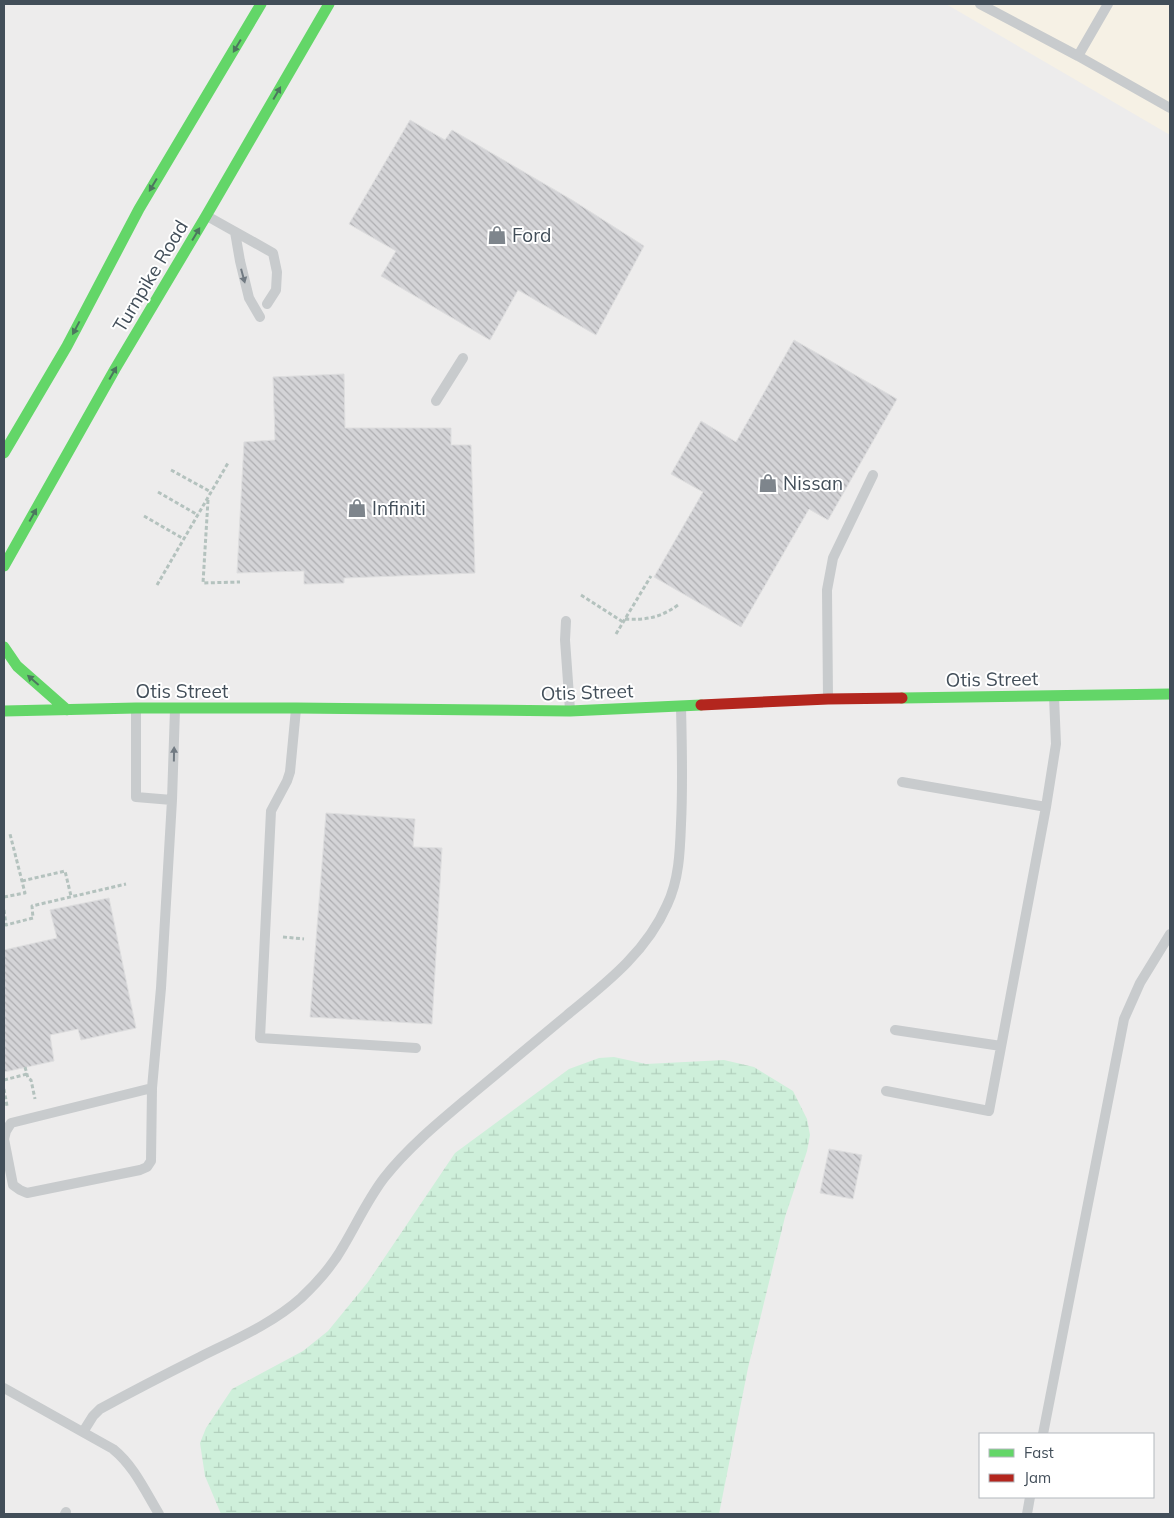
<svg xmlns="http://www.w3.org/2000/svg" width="1174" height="1518" viewBox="0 0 1174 1518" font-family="Mulish,sans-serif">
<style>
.commercial{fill:#f6f1e5}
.wetland{fill:url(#wetland-marsh)}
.building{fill:url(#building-back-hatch);stroke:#dededf}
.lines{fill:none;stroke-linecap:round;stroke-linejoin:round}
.path{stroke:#b4c2be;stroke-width:3;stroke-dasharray:4 2.5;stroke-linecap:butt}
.lane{stroke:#c8cbcd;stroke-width:10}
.fast{stroke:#63d668;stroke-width:11}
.jam{stroke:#b3261e;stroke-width:11}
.oneway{fill:#4c775e}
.oneway2{fill:#717a82}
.labels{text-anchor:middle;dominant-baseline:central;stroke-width:4;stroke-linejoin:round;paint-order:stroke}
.poi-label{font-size:19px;fill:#424e59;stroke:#fff;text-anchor:start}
.street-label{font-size:19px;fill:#424e59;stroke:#fff}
</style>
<defs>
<pattern id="wetland-marsh" width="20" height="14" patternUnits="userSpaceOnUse" patternTransform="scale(1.25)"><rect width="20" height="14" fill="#ceefda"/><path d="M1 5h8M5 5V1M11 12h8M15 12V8" fill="none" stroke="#b2cfbd"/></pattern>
<pattern id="building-back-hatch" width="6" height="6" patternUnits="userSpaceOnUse" patternTransform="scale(1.25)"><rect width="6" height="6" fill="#d4d4d7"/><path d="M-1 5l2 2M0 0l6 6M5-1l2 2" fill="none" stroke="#aeaeb1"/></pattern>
</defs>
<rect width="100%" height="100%" fill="#edecec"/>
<!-- commercial -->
<path class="commercial" d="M946 4H1170V135Z"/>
<!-- wetland -->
<path class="wetland" d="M614 1057 646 1064 724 1060 754 1067 793 1091 807 1119 810 1135 807 1151 785 1217 748 1368 719 1514H436L424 1513 410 1514H221L205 1476 200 1443 206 1428 232 1389 303 1351 328 1331 368 1282 455 1153 569 1069 599 1058Z"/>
<!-- building -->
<path class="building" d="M410 120 445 140 452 130 572 200 644 246 596 335 518 290 490 340 381 276 396 251 349 224Z
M794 340 897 399 828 520 809 509 741 627 654 577 703 492 671 474 701 421 736 442Z
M344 374 345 428H451V445H471L475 573 344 578V583L304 584V571L237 573 244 442 275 440 273 377Z
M326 813 415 819 413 847 442 848 432 1024 310 1017Z
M109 898 136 1028 81 1040 78 1029 50 1035 54 1061 4 1072V950L57 938 50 910Z
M829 1149 862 1155 853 1199 820 1193Z"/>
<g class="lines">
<!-- path -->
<path class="path" d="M171 470 211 492
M158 492 198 515
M208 500 203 583 240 582
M144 516 184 539
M157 585 228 463
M581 595 623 622
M625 619C646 620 660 618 678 605
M616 634 651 576
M22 881 65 871 71 896
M4 897 25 893 10 834
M4 910 6 925 33 918 32 906 126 884
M283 937 304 939
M25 1067 28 1078 31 1080 35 1099
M4 1080 27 1074
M4 1089 7 1106"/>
<!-- lane -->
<path class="lane" d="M980 4 1078 56 1170 108
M1078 56 1108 4
M207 216 273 253 277 272 276 290 267 304
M235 232 240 261 249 298 260 317
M436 401 463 358
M566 621 565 640 570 710
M828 699 827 590 833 558 873 475
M136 709V797L172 800
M296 709 290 772 287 781 271 811 260 1038 416 1048
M902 782 1046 807 1056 744 1054 697
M895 1030 1001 1046
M152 1088 11 1123 6 1131 4 1139 13 1185 20 1190 27 1193 140 1170 147 1167 151 1161 152 1088 161 988 172 800 175 709
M886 1091 989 1111 1046 807
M4 1388 113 1449C134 1466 145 1491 159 1514
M83 1432 93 1416 100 1409C133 1391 166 1374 200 1357 234 1340 272 1324 301 1298 317 1283 333 1265 344 1245 357 1223 368 1199 384 1178 410 1145 444 1118 476 1091 506 1066 536 1041 566 1016 605 984 646 953 667 905 679 880 680 852 681 824 683 785 682 746 681 707
M1043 1434 1124 1019 1140 983 1170 934
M65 1514 66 1512
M1027 1514 1030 1497"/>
<!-- fast -->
<path class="fast" d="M4 453 67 346 139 209 261 4
M4 566 115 369 206 216 329 4
M4 647 17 666 67 710
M902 698 1170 694
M4 711 136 708H296L570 711 701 705"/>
<!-- jam -->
<path class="jam" d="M701 705 828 699 902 698"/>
</g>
<!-- one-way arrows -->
<defs><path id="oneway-solid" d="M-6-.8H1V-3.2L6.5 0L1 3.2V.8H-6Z" transform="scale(1.25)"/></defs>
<g class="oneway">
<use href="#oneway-solid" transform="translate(237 46) rotate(121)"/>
<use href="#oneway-solid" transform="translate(277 93) rotate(-60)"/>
<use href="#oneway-solid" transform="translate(153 185) rotate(121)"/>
<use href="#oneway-solid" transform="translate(196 234) rotate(-59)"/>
<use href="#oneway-solid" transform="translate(76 328) rotate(118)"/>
<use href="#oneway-solid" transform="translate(113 373) rotate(-60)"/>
<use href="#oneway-solid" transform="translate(33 515) rotate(-61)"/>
<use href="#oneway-solid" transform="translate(33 680) rotate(-139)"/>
</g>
<g class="oneway2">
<use href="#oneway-solid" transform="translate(243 276) rotate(75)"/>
<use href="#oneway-solid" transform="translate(174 754) rotate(-89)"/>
</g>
<!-- icons -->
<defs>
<g id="shop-bare" transform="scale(1.5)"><path d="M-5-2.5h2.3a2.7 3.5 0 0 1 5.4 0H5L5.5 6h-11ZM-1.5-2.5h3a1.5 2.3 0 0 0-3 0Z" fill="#7e858c" stroke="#fff" stroke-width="2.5" paint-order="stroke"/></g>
</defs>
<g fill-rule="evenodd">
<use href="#shop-bare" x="497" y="235"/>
<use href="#shop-bare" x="768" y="483"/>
<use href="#shop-bare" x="357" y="508"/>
</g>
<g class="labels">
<!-- poi labels -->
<g class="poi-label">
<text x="512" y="235">Ford</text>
<text x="783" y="483">Nissan</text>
<text x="372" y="508">Infiniti</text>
</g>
<!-- street labels -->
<g class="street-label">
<text transform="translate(150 276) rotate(-59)">Turnpike Road</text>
<text transform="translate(992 679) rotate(-1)">Otis Street</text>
<text x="182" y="691">Otis Street</text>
<text transform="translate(587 692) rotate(-2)">Otis Street</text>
</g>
</g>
<!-- border -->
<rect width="1174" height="1518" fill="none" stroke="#424e59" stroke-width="10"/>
<!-- legend -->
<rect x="979" y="1433" width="175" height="65" fill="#ffffff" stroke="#b3b8bd"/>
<rect x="989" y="1449" width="25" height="8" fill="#63d668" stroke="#b3b8bd"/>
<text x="1024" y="1458" font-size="15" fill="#424e59">Fast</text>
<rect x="989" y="1474" width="25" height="8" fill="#b3261e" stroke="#b3b8bd"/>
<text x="1024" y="1483" font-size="15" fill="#424e59">Jam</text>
</svg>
